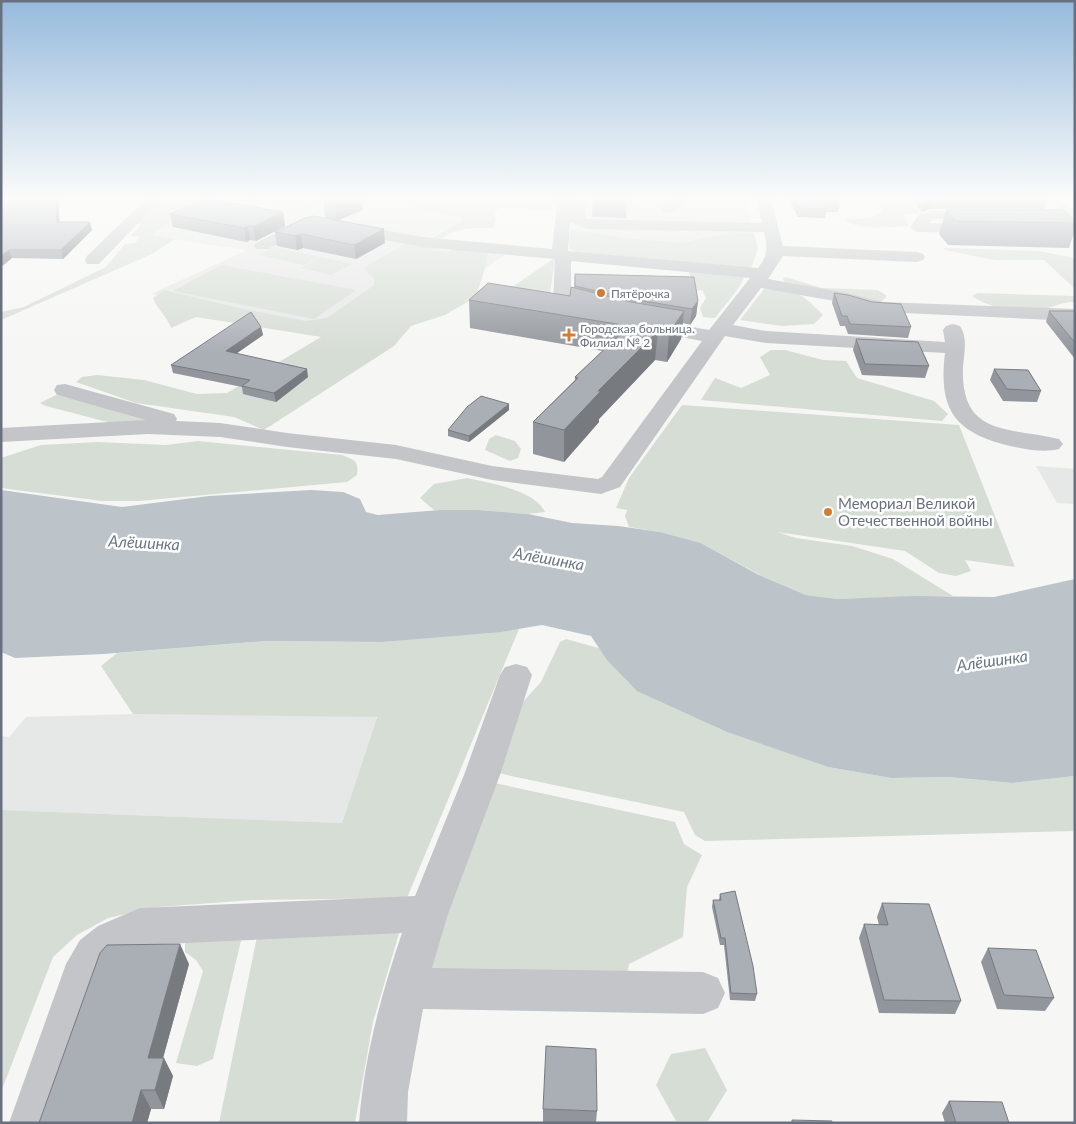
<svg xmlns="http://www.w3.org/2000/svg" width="1076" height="1124" viewBox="0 0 1076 1124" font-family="Lato,sans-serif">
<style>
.built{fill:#e6e7e7}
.green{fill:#d6ddd5}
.water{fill:#bcc3c9}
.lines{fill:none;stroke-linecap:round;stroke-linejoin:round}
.minor{fill:#c3c5c8;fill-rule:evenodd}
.wall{fill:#92969c}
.shaded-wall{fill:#777a7f}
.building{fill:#aaaeb5;stroke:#777a7f}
.poi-dot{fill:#d07d3a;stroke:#fff;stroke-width:2}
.labels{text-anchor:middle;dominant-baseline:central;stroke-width:5;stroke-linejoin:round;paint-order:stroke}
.far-poi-label{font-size:12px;fill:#697181;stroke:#fff;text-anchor:start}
.poi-label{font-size:15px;fill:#697181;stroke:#fff;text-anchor:start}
.water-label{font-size:16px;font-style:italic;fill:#697785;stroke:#fff}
</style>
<rect width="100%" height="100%" fill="#f6f6f4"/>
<!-- built -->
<path class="built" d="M199 197H347L363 199 368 197 387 199 393 197 498 204 422 242 506 254 382 339 151 294 247 250 151 236Z
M745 199 758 249 577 252 569 249 572 201Z
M1036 466 1075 469V504L1057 503Z
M133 714 377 716 342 823 1 810V736L9 737 26 717Z"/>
<!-- green -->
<path class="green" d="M160 197H199L152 235 175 239 152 254 1 320V312L24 307 106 267 125 244 135 243 140 237 131 236 141 224 134 223Z
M257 197 328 199 313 207 253 199Z
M378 197 519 198 517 201 520 202 522 197 559 199 558 205H552L551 210 508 208 503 205 494 213 496 219 493 228C474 228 457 227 441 239L432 238 462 221V217L412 209 421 204Z
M874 197H897L945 203 916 204 915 207 922 213 903 215 909 226C887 226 862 233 844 219 857 218 873 221 883 211Z
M1048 197H1075V200H1062L1070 208H1075V224L1027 209H1062Z
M570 229 623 238 681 243 732 232 754 234 758 249 751 268 577 252 569 249Z
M409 242 436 247 432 250 449 252 453 249 488 252 486 265 476 297 445 315 411 326 394 346 264 430 234 417 136 403 76 382 82 377 97 375 144 380 197 394 227 393 321 337 196 317 171 328C167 316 157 309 153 298L164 290 234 307 306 321 327 318 374 285V278L363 268Z
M274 247 319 257 304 265 259 255Z
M944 248 1039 251 1075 258V289L1044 260H995L945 250Z
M321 257 352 264 331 275 301 268Z
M553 259H555L549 300 502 294Z
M221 265 356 290 314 319 173 291Z
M688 269 742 276 744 278C739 290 724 306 715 318L703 317 700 308 706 298 702 290 695 291Z
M785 277 822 288 878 290 887 296 881 302 785 282 783 279Z
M764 289C799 292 798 290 823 315L814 324 782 326 740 320Z
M977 293 1072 296H1075V302C1063 301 1052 308 1040 310 1017 313 991 309 972 296Z
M771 350H785L823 360 846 361 857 378 934 401 948 414 942 421 701 400 715 378 741 388 770 375 760 357Z
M56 395 156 421 111 423 46 406 40 403Z
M682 405 959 425 1015 567 965 560 971 571 956 576 939 573 905 551 777 532 796 538 852 546 893 559 953 596 838 599 806 595 762 576 701 543 660 532 629 527 625 516 627 510 616 508 629 478Z
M496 435 515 441 521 449 518 458 510 461 485 450 489 439Z
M198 441 342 455C354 460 359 460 357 475L347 482 139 501H102L1 488V458L41 445 98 442 166 445Z
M467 478C490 483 535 490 545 512L528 514 478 510H434L420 498 434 484Z
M519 629 407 898 253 900 158 907 108 918 77 935 53 957 1 1092V810L342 823 377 717 133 714 101 666 117 653 265 641 382 642Z
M566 639 602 649C608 662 619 670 628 682L720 729 828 767 891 778 949 777 1012 783 1075 776V831L705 841 695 835 684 812 511 776 492 771 520 705 541 682 560 642Z
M490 782 675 822 684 844 702 855 687 887 683 937 629 964 626 979H485L422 967Z
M400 930 373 1022 355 1123H219L258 932Z
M243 932 213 1059 197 1066 176 1063 203 971 196 960 185 952V942Z
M705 1048 727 1090 708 1121H676L656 1085 671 1054Z"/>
<!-- water -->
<path class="water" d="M1 490 122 507 209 496 311 490 343 492 360 499 366 512 378 515 440 510H478L528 514 572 523 618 526 660 532 701 543 757 574 806 595 838 599 913 596 994 597 1075 579V776L1012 783 949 777 891 778 828 767 727 732 637 691 607 660 591 636 542 625 501 632 382 642 265 641 103 654 15 658 1 652Z"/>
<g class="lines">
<!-- minor -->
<path class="minor" d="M148 197H163L99 264H87L85 260 87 256Z
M558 197H572V201L584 203 586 206 585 218 588 219 762 223 756 199 757 197H773L771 200 783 246 917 252 923 254 925 257 923 260 917 262 783 256 768 279 847 293 882 302 1075 309V321L882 312 846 303 761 288 733 325 766 331 945 342 943 330 946 326 953 324 960 326C968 338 964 353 963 367 960 438 1011 427 1059 439L1063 444 1059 449C1044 453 1025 449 1010 446 955 433 938 410 945 353L766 343 725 336 620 487 601 494 492 480 396 459 287 447 220 437 148 434 1 442V428L146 420 57 395 54 390 57 385 65 384 174 414 177 419 176 421 220 423 287 433 396 445 492 466 598 479 602 477 702 341 640 329 638 325 640 321 647 319 709 330 750 278 571 261V301L578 305 594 309 596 313 594 317C581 320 560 314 553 303L555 259 423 247 316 228 306 230 268 249H256L254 246 256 243 296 223 316 218 423 237 552 249ZM570 222 588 229 764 232C768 248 768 255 758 268L568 251Z
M672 197H686C683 208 673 215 662 212L660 209 671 201Z
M982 210 987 211 989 214 987 217 933 219 929 223 983 225 986 228 983 231 978 233 918 232 913 230 910 227 919 215 930 211Z
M516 664 527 667 532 675 500 775 448 914 432 968 703 972 718 978 725 993 718 1008 703 1014 423 1009 408 1092 407 1123H359C364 1058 381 995 402 933L143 945C121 955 112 964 100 985L57 1123H9L66 964 80 940 98 926 140 908 415 896 464 775 500 675 505 667Z"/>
</g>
<!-- wall -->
<path class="wall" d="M1 197H58L59 222H90L92 230 63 259 12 258 1 267Z
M325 197H364L362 210 337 221 385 243 356 259 303 248 297 250 277 246 275 232 325 218 323 200Z
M593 197 627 200 626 218 592 217Z
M788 197H832L840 203 838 212H826L825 218 798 217Z
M918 197H1042L1047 201 1044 210 1075 220V230L1069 248 948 245 939 234 946 210H957V209H930L922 212 916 205Z
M283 212 285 226 256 241 250 240 246 242 173 227 170 214Z
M575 274 698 301 696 316 690 325 683 323 681 339 667 362 655 360 599 419V422L564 462 533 454V422L575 380V377L603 351 470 328 469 300 570 296 574 288Z
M834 293 911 327 908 338 848 334 845 326H840L832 303Z
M1049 311H1075V359L1046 322Z
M261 327 263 335 236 354 308 377 276 402 243 394 242 387 173 373 171 365Z
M856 339 929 366 925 378 862 375 853 350Z
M994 369 1041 391 1037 402 1003 401 990 380Z
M509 410 469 442 448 436V430Z
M720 894 757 994 755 1001 730 1000 724 945H720L712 907 713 900H719Z
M882 903 961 1001 955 1014 879 1013 859 938 864 924 879 925 877 917Z
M988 948 1054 998 1045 1011 997 1009 981 962Z
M189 964 163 1058 173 1076 164 1109H151L147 1123H39Z
M949 1101 1009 1123H945L942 1113Z
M543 1109 597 1111 596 1123 543 1122Z"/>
<!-- shaded-wall -->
<path class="shaded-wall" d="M56 197H58L60 230 57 222Z
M348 197H364L362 210 337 221 334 202Z
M926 197H933L930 209 922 212Z
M283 212 285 226 256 241 253 227Z
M90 222 92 230 63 259 61 250Z
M248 226 250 240 246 242 244 228Z
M384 229 385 243 356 259 354 245Z
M301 234 303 248 297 250 295 236Z
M9 250 12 258 1 267V256Z
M698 301 696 316 690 325 692 309Z
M684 311 681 339 667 362 669 333Z
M261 327 263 335 228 359 226 351Z
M658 331 655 360 599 419V422L564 462V430L598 391Z
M307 369 308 377 276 402 274 393Z
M509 404V410L469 442V436Z
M180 944 189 964 158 1076 148 1058Z
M164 1058 173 1076 164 1109 155 1090Z
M141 1090 151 1109 147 1123H132Z"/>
<!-- building -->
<path class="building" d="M1 197H56L57 222H90L61 250H9L1 256Z
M325 197H348L334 202 323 200Z
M593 197H627V200H593Z
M794 197H832L840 203H823L827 209 799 208Z
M1014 197H1042L1047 201H959L1013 199Z
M206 199 283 212 253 227 248 226 244 228 170 214Z
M946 210H1063L1075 220V223L955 221Z
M314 216 384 229 354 245 301 234 295 236 275 232 305 218Z
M575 274 694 277 698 301 692 309 631 299 575 286Z
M488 283 570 296 571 287 631 302 684 311 669 333 658 331 598 391H601L564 430 533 422 578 378 575 377 629 326 469 300Z
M834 293 848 295 872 302 901 304 911 327 850 324 847 316H842Z
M1049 311H1075V343Z
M251 312 261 327 226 351 307 369 274 393 242 386 250 380 171 365Z
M856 339 918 342 929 366 865 364Z
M994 369 1028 370 1041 391 1007 389Z
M481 396 509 404 469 436 448 430 467 407Z
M735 891 753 966 757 994 731 993 725 938H721L713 900H721L720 894Z
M882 903 929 904 961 1001 884 1000 864 924 888 925Z
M180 944 148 1058H164L155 1090H141L132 1123H39L100 953 107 945Z
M988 948 1036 950 1054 998 1004 995Z
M546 1046 596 1049 597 1111 543 1109Z
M949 1101 1002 1102 1009 1123H956Z
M792 1120 832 1121V1123H792Z"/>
<!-- sky -->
<linearGradient id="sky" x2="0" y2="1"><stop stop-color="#96badc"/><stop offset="0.56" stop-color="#fbfbfa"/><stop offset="1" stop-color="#fbfbfa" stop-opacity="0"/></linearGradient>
<rect width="1076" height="354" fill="url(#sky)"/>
<!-- markers -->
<g class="poi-dot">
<circle cx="601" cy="293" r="5"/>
<path d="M566.5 327.5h5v5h5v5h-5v5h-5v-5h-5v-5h5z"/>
<circle cx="828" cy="512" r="5"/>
</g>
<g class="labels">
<!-- far-poi labels -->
<g class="far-poi-label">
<text x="611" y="293">Пятёрочка</text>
<text x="580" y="328">Городская больница.<tspan x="580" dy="14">Филиал № 2</tspan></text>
</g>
<!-- poi labels -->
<g class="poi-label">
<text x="838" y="503">Мемориал Великой<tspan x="838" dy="17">Отечественной войны</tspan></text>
</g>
<!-- water labels -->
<g class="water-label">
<text transform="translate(144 542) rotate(3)">Алёшинка</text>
<text transform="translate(549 558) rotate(10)">Алёшинка</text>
<text transform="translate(992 660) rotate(-8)">Алёшинка</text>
</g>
</g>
<!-- border -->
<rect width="1076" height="1124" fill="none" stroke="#697181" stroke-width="5"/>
</svg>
